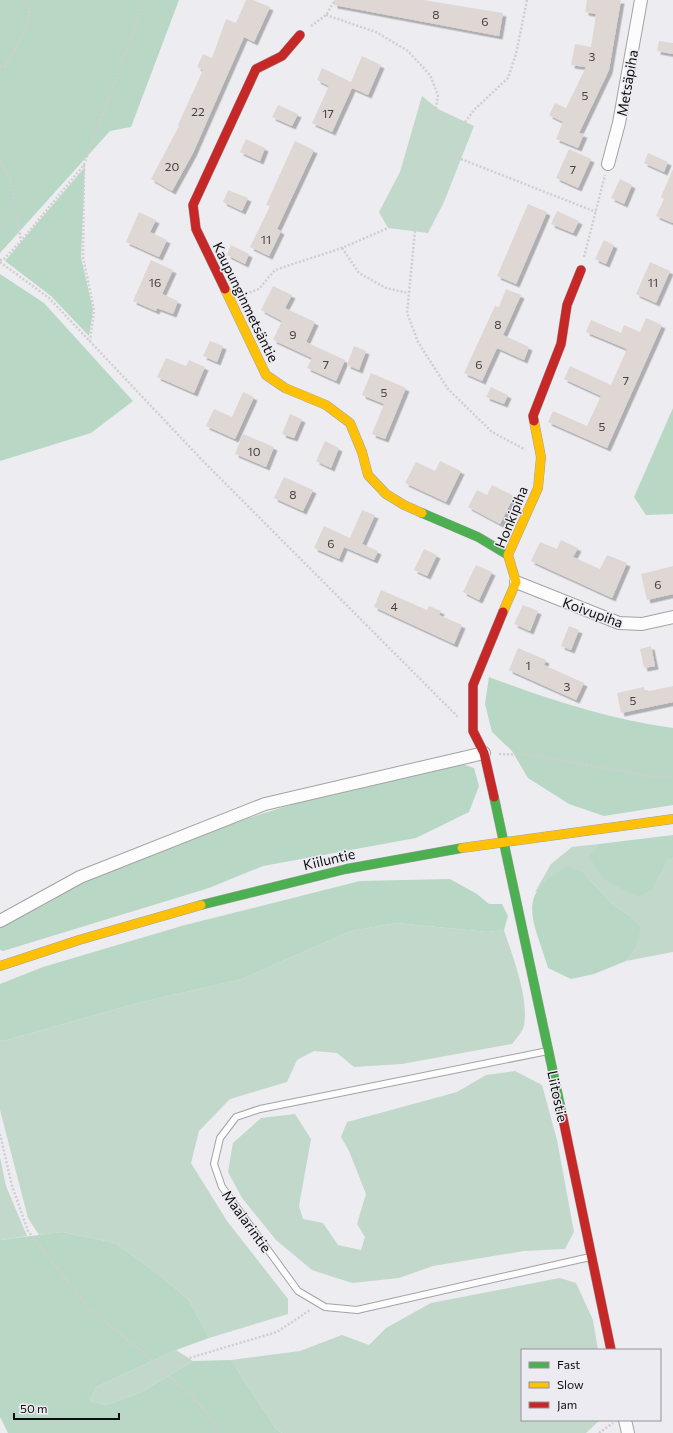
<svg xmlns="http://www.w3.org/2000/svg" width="673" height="1433" viewBox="0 0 673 1433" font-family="Commissioner,sans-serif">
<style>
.green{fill:#c2d8cb}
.forest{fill:#b9d7c5}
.building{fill:#dfd7d3;filter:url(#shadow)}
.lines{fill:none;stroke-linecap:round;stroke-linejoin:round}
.lane-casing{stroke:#a3a3a5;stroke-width:8}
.street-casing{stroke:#a3a3a5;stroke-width:14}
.fast-casing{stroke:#a3a3a5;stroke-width:10}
.slow-casing{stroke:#a3a3a5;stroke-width:10}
.jam-casing{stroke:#a3a3a5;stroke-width:10}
.path{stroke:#cfcfd0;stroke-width:2.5;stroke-dasharray:2 2;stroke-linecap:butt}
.lane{stroke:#fcfcfd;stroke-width:6}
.street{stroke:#fcfcfd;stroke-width:12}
.fast{stroke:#4caf50;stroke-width:9}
.slow{stroke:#ffc107;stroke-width:9}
.jam{stroke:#c62828;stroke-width:9}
.labels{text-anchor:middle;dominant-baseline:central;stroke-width:3;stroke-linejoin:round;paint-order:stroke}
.number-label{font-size:12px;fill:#444242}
.street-label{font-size:14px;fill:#0d0d0f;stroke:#ecebf1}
</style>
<defs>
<filter id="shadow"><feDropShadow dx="3.5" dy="3.5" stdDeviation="0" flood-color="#0004"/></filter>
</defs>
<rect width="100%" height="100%" fill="#edecf0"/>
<!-- green -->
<path class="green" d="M422 96 438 109 474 126 444 202 428 233 388 228 379 212 400 172Z
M599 844 590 856 653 889 668 860 673 858V952L626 961 635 949 630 916 611 903 584 873 535 892 551 864 572 847Z
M396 923 488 932 504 930C513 958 529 997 524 1026 522 1032 516 1039 512 1044L402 1064 354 1067 337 1053 314 1051 297 1060 287 1082 230 1099 199 1131 191 1163 227 1221 288 1299V1314L209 1338 189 1300 157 1273 115 1243 62 1232 39 1235 28 1218 0 1110V1040L3 1041 138 1003 242 979 351 931Z
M515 1071 542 1085 557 1140 574 1232 565 1249 524 1251 433 1266 399 1278 352 1283 312 1270 276 1240 242 1198 228 1172 233 1143 261 1118 295 1114 311 1139 299 1206 303 1219 323 1223 338 1245 361 1250 365 1237 357 1224 366 1194 349 1151 341 1137 347 1122 457 1092 486 1075Z
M0 1157 6 1186 27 1236 0 1240Z
M560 1278 576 1283 593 1320 598 1350H522V1420H600L586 1433H282L276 1429 231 1360 300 1351 342 1335 369 1345 386 1328 431 1303Z
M176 1350 193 1361 140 1393 106 1405 90 1401 96 1387Z"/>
<!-- forest -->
<path class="forest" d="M0 0H179L131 127 110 131 0 253Z
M85 167 81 257 93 310 89 336 51 296 5 261Z
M0 274 44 303 133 401 91 433 0 461Z
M673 408V514L646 515 634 497Z
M489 677C547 699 611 720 673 728V805L604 816 569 804 528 778 512 751 492 732 485 704Z
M462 764 474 768 479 786 469 812 416 838 263 866 209 888 3 951 0 950V927L44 905 79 884 226 825 297 803Z
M673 835V858L668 860 653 889 638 897 603 879 589 856 599 844Z
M568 866 584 873 611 903 630 916 641 928 635 949 626 961 594 974 571 979 548 968C534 920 513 895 568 866Z
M450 879 477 894 489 904H502L508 916 504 930 488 932 396 923 351 931 242 979 138 1003 3 1041 0 1040V984L43 967 185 925 360 881Z
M62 1232 115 1243 157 1273 189 1300 209 1338 176 1350 96 1387 90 1401 106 1405 140 1393 193 1361 231 1360 276 1429 282 1433H8L0 1417V1240Z"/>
<!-- building -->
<path class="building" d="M246 0H253L270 7 254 42 244 37 193 153 172 191 151 179 179 126 178 125 203 70 197 67 203 54 212 58 226 19 236 23Z
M334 0H423L503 13 499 36 334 5Z
M587 0H621L609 70 579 133 584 134 578 148 556 139 563 122 549 115 555 103 566 108 586 67 571 65 575 44 591 47 596 14 585 12Z
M659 41 673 43V54L657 51Z
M362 56 381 65 368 95 352 88 332 132 312 123 329 86 317 80 322 68 351 82Z
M278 105 298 114 292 126 272 117Z
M246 139 265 148 260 161 240 152Z
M295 141 314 150 277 229 281 231 269 256 250 247 270 206 266 205Z
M569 149 591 159 578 188 556 178Z
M648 153 668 162 664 172 644 163Z
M673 169V223L656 216 664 199 661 197Z
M620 179 632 185 624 204 611 198Z
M228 190 248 198 242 211 223 202Z
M528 204 547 212 516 284 497 276Z
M557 211 579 221 573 233 551 224Z
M139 212 156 220 150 232 167 240 159 257 126 242Z
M604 240 614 245 606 264 595 259Z
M231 245 249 254 245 264 227 255Z
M151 260 173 270 162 294 178 301 173 314 157 308 156 311 133 301Z
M650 262 670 271 656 303 636 294Z
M273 286 292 295 285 308 315 322 306 342 345 360 336 381 307 368 312 358 273 340 282 321 261 310Z
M506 289 521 295 503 335 529 347 524 360 497 348 482 381 464 373 495 306 499 307Z
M646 318 662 325 607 448 548 422 553 411 587 426 601 396 564 379 570 366 611 385 627 349 586 332 591 320 621 333 624 325 640 332Z
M210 341 223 346 217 362 203 356Z
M354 346 366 351 359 370 347 365Z
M166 358 186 366 189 360 205 367 194 393 157 377Z
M371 373 406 388 385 439 372 434 384 404 362 395Z
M491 387 508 395 504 404 486 397Z
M243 392 254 397 235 439 206 426 214 409 232 417Z
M290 414 302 419 294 438 282 434Z
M243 434 274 447 266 467 235 454Z
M325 441 339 448 331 468 316 461Z
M440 461 461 471 446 502 405 483 416 462 435 471Z
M284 477 313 490 303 511 274 498Z
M492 485 514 496 500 524 468 507 477 490 487 495Z
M362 510 375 515 362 544 378 551 374 560 344 547 339 559 314 548 324 526 350 538Z
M561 540 578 548 573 557 600 569 607 555 627 563 612 598 531 561 540 542 557 549Z
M424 549 437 555 427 576 414 570Z
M476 565 492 572 479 600 463 592Z
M673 566V594L647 600 641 574Z
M381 590 427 610 429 606 441 611 439 615 462 625 454 644 374 607Z
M523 605 538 611 530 631 514 624Z
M569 626 579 630 571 650 561 646Z
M651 646 655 666 644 668 640 649Z
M518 648 546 660 544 665 584 683 576 700 509 670Z
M673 686V702L621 713 617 693 644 687 645 692Z"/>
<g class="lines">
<!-- lane casing -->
<g class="lane-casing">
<path id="lane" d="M548 1051 260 1109 236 1117 220 1138 214 1164 222 1187 298 1291 325 1307 357 1310 590 1257"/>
</g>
<!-- street casing -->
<g class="street-casing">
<path id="street" d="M608 164 619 123 641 0
M516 582 619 623 642 624 673 617
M0 921 80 877 265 804 484 753
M625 1420 628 1433"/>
</g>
<!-- fast casing -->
<g class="fast-casing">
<path id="fast" d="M422 513 478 537 508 555
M494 797 562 1114
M201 905 346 869 462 848"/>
</g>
<!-- slow casing -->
<g class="slow-casing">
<path id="slow" d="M225 289 266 375 285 388 326 405 350 423 362 452 368 475 386 494 404 505 422 513
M503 612 516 582 508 555 538 488 541 457 534 421
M462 848 673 819
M0 966 79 940 201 905"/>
</g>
<!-- jam casing -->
<g class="jam-casing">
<path id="jam" d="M225 289 196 229 193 205 256 69 282 56 300 35
M534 421 533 416 561 344 567 305 581 270
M494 797 484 753 473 731V685L503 612
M562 1114 611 1350"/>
</g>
<!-- path -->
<path class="path" d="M326 15 376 32 408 51 430 75 438 95 434 121
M311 26 326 15 335 0
M0 67 5 66C17 46 27 33 30 9L21 0
M465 122 475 109 508 78 516 54 527 0
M461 159 596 212
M0 160 11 180 21 241
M84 165 83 257 94 310 90 341
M415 231 407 313 418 342 448 389 492 432 524 449
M342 248 359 273 386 288 408 293
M584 257 605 175
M0 260H3L21 241 84 165 145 0
M0 262 49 298 202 460 458 717
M242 295 259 289 275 270 342 248 388 228
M499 754 531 755 656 777 673 776
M0 1134 12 1186 28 1231 90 1310 139 1349 194 1398 215 1423 216 1433
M159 1367 277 1332 310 1310
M599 1433 613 1423"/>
<!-- lane -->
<use href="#lane" class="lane"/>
<!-- street -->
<use href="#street" class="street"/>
<!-- fast -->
<use href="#fast" class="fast"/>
<!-- slow -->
<use href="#slow" class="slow"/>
<!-- jam -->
<use href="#jam" class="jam"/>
</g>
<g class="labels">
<!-- number labels -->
<g class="number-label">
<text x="436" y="14">8</text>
<text x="485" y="21">6</text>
<text x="592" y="56">3</text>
<text x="585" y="95">5</text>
<text x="198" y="111">22</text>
<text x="328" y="113">17</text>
<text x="172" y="166">20</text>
<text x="573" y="169">7</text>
<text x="266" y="239">11</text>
<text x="155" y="282">16</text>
<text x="653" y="282">11</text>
<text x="498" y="324">8</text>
<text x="293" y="334">9</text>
<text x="326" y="364">7</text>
<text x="479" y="364">6</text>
<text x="626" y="380">7</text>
<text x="384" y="392">5</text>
<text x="602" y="426">5</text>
<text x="254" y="451">10</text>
<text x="293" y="494">8</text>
<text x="331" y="543">6</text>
<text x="658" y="584">6</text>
<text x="394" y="606">4</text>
<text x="528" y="665">1</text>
<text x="567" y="686">3</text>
<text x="633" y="700">5</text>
</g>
<!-- street labels -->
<g class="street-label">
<text transform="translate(627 83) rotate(-80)">Metsäpiha</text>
<text transform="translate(246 302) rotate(64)">Kaupunginmetsäntie</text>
<text transform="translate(511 517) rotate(-68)">Honkipiha</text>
<text transform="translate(593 612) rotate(20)">Koivupiha</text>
<text transform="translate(329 859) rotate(-13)">Kiiluntie</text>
<text transform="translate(558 1096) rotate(78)">Liitostie</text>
<text transform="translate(247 1221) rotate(54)">Maalarintie</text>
</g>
</g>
<!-- legend -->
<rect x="521" y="1349" width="140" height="72" fill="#ecebf1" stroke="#939297"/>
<rect x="529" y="1362" width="20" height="6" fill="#4caf50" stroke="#939297"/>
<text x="557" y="1369" font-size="12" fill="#0d0d0f">Fast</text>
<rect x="529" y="1382" width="20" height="6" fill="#ffc107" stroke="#939297"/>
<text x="557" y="1389" font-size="12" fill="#0d0d0f">Slow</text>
<rect x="529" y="1402" width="20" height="6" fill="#c62828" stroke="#939297"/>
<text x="557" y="1409" font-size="12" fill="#0d0d0f">Jam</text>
<!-- scale -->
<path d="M14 1413v6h105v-6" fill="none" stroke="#0d0d0f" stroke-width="2"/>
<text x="20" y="1413" font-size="12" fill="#0d0d0f" stroke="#ecebf1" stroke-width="3" paint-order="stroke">50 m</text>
</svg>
